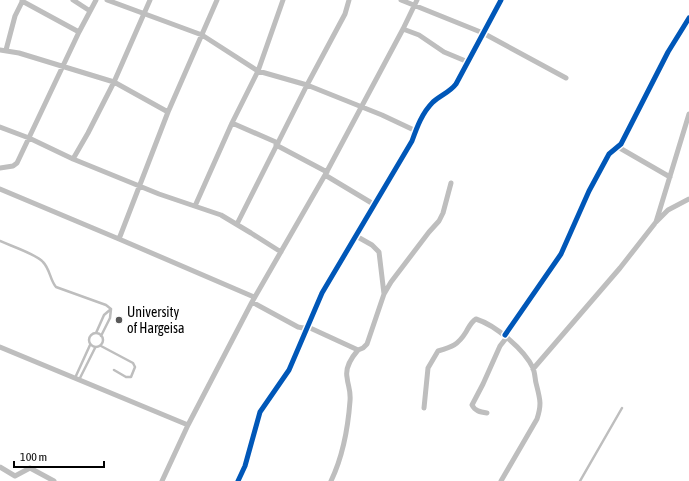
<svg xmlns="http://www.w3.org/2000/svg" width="689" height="481" viewBox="0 0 689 481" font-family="'Asap Condensed',sans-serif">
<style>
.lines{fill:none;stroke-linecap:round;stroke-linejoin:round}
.lane{stroke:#bebebe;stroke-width:2.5}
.street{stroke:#bebebe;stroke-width:5}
.cycleway-casing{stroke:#fff;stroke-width:8}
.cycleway{stroke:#0057b8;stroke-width:5}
.poi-dot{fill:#595959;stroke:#fff;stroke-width:1.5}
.labels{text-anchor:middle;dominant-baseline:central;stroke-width:4;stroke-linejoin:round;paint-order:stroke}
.poi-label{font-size:14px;fill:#000;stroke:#fff;text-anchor:start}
</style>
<rect width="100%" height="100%" fill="#fff"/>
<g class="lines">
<!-- lane -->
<path class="lane" d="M0 241C11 246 36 254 43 262 50 269 50 280 56 287L106 305 111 309
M89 340a7 7 0 1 1 14 0a7 7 0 1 1-14 0Z
M96 333 104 315 111 309
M101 336 110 318 111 309
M101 346 133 363 135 367 131 377H126L114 370
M75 378 90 345
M79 380 95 348
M580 481 622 408"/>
<!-- street -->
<path class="street" d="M73 0 90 11
M107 0 202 35 258 71 307 85 382 115 416 131
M401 0 483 33 566 78
M22 1 79 32
M403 29 419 35 444 52 468 62
M0 50 19 53 114 82 168 112
M6 50 15 16 23 0
M232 123 278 143
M0 127 29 138 73 159 159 194 221 215 251 233 281 252
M276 145 327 172
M618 147 670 177
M73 159 88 133 114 82 150 0
M0 168 13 166 17 163 79 32 96 0
M325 175 375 205
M0 189 119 239 254 297
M195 206 232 123 258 71 283 0
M656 222 689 114
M237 224 307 85 345 14 349 0
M356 236 372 245 379 252 384 294
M119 239 168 112 217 0
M252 302 298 327 303 328 308 327 358 350 363 348 367 344 384 294 391 282 429 232 439 221 443 213 451 183
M505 335 561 254 589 191 609 154 621 144 668 52 689 18
M0 347 188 425
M533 369 620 268 656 222 668 210 689 199
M424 408 428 368 438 351C452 347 458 345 466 332 469 327 471 322 476 319 495 325 524 349 533 368 535 373 535 379 536 383 540 399 542 404 537 419L501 481
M487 413C480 412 475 411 472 405L483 384 500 346 507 337
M0 467 15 476 30 468 54 481
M162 481 188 425 252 302 325 175 403 29 417 0
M238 481 245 466 260 412 289 370 322 293 412 141C417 127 422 113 433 102 441 95 450 92 456 84L501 0
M331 481C343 456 348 428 350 401 351 390 348 387 347 377 345 367 352 357 358 350"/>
<!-- cycleway casing -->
<g class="cycleway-casing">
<path id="cycleway" d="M505 335 561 254 589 191 609 154 621 144 668 52 689 18
M238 481 245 466 260 412 289 370 322 293 412 141C417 127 422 113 433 102 441 95 450 92 456 84L501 0"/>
</g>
<!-- cycleway -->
<use href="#cycleway" class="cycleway"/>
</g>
<!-- markers -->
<circle class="poi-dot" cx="119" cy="320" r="4"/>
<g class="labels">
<!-- poi labels -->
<g class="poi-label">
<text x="127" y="312">University<tspan x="127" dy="16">of Hargeisa</tspan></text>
</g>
</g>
<!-- scale -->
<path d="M14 461v6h90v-6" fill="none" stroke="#000000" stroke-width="2"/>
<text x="20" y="461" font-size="12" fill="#000000" stroke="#ffffff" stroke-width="3" paint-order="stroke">100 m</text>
</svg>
